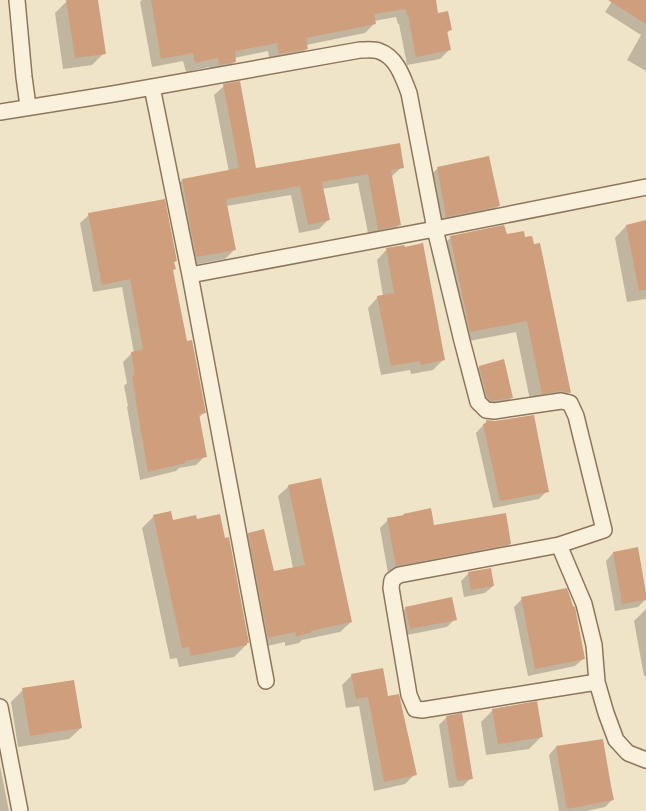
<svg xmlns="http://www.w3.org/2000/svg" width="646" height="811" viewBox="0 0 646 811" font-family="'Crimson Pro',serif">
<style>
.shadow{fill:#0003}
.building{fill:#cf9f7d}
.lines{fill:none;stroke-linecap:round;stroke-linejoin:round}
.street-casing{stroke:#8d765c;stroke-width:18}
.street{stroke:#faf1dc;stroke-width:15}
</style>
<rect width="100%" height="100%" fill="#f0e4c8"/>
<!-- shadow -->
<path class="shadow" d="M77 0H96L104 53 92 65 63 69 55 13 67 1Z
M142 0H434L437 15 450 30 446 34 449 50 440 59 407 65 399 24H398L396 17 374 21V24L365 33 306 45V49L297 58 270 63 268 51 234 58V62L225 71 210 74 209 67 186 72 183 61 152 67 140 2Z
M613 0H646V71L627 60 641 35 605 12Z
M224 86 255 170 402 167 391 177 399 225 390 235 369 238 358 183 322 189 328 220 319 229 299 233 291 195 226 206 234 250 225 259 187 266 173 190 182 180 229 172 214 95Z
M437 169 498 206 486 218 435 228 425 180Z
M89 215 176 260 173 263 171 271 186 343 204 413 198 418 205 456 196 465 179 468 176 471 140 480 127 407 128 406 124 386 127 383 123 362 132 353H134L122 287 93 292 80 223Z
M646 222V299L627 302 615 238 626 226Z
M506 236 524 239 533 246 539 245 569 393 557 404 531 405 516 332 458 343 439 249 451 237Z
M387 249 443 360 433 370 411 374 410 370 381 375 368 308 378 297 383 296 377 260Z
M479 367 511 398 504 406 482 408 471 375Z
M487 421 547 491 539 499 493 508 476 433Z
M289 486 351 622 340 632 302 640 299 643 285 646V642L258 648 239 545 249 534 272 573 293 568 278 496Z
M154 516 172 521H196L246 645 234 657 179 667 177 658 170 659 142 528Z
M388 520 433 527 510 544 502 551 388 573 380 528Z
M613 553 646 599 638 607 615 611 606 561Z
M469 573 493 586 485 593 464 597 461 581Z
M522 599 583 659 575 666 528 676 514 607Z
M406 608 455 619 447 627 402 636 398 616Z
M646 609V676H644L634 621Z
M352 675 387 698 415 774 405 784 374 791 359 706 346 708 342 685Z
M23 690 81 728 69 739 18 747 11 702Z
M493 710 541 737 529 749 486 755 481 722Z
M447 717 471 778 463 786 449 788 439 725Z
M556 747 613 799 605 807 586 811H559L549 755Z
M0 766 9 811H0Z"/>
<!-- building -->
<path class="building" d="M66 0H98L106 54 75 58Z
M151 0H436L438 13 448 11 452 30 447 31 451 50 416 57 408 15H407L406 9 374 14 376 24 306 38 308 49 279 54 277 43 235 51 236 62 219 65 218 58 195 63 193 53 161 59Z
M608 0H646V24Z
M240 81 256 168 400 143 404 168 391 170 401 225 378 230 368 174 322 182 330 220 308 225 300 186 226 199 236 250 196 257 182 179 239 168 223 84Z
M489 156 500 206 446 217 437 167Z
M165 199 177 261 174 262 176 269 173 270 187 341 192 340 206 413 199 414 207 457 185 461 186 463 148 472 135 397H136L132 376 135 375 131 352 143 349 130 279 102 285 88 213Z
M646 220V290L639 291 626 225Z
M504 225 507 234 524 231 525 237 532 236 534 244 540 243 571 393 560 391 542 394 527 321 470 332 450 236Z
M423 243 445 360 421 365 420 361 391 366 377 296 394 293 386 248 404 245 405 247Z
M504 359 513 398 491 401 487 397 479 366Z
M534 415 549 492 500 501 483 424 487 423 486 420 495 421Z
M321 478 352 622 311 631V633L296 636 295 632 268 638 248 533 264 529 274 571 305 565 288 485Z
M431 508 434 525 506 513 511 544 396 566 387 518 404 515 403 514Z
M171 511 173 520 196 515 197 519 220 514 225 538 229 537 249 643H247V645L191 656 189 647 182 648 153 515Z
M638 547 646 593V600L622 604 613 552Z
M491 568 494 586 471 590 468 572Z
M567 588 573 606 575 607 585 659 535 669 521 597Z
M452 597 457 620 410 629 405 607Z
M383 668 388 696 399 694 417 775 384 782 368 697 356 699 351 674Z
M74 680 82 728 30 736 22 688Z
M537 701 543 737 498 744 492 709Z
M462 713 473 779 457 781 446 716Z
M603 739 611 786 614 800 567 809 556 746Z"/>
<g class="lines">
<!-- street casing -->
<g class="street-casing">
<path id="street" d="M17 0 24 77 28 106
M152 87 190 275 266 681
M0 112 113 94 360 50C366 50 374 49 379 51 397 57 403 78 409 93L435 229 462 341 478 402 486 410 494 411 561 401 570 403 576 416 604 530 559 545 399 575 392 580 391 588 409 695 415 709 422 710 597 682
M190 275 435 229 646 187
M559 545 584 604 594 645 597 682 606 713 616 740 628 753 646 760
M0 707 20 811"/>
</g>
<!-- street -->
<use href="#street" class="street"/>
</g>
</svg>
